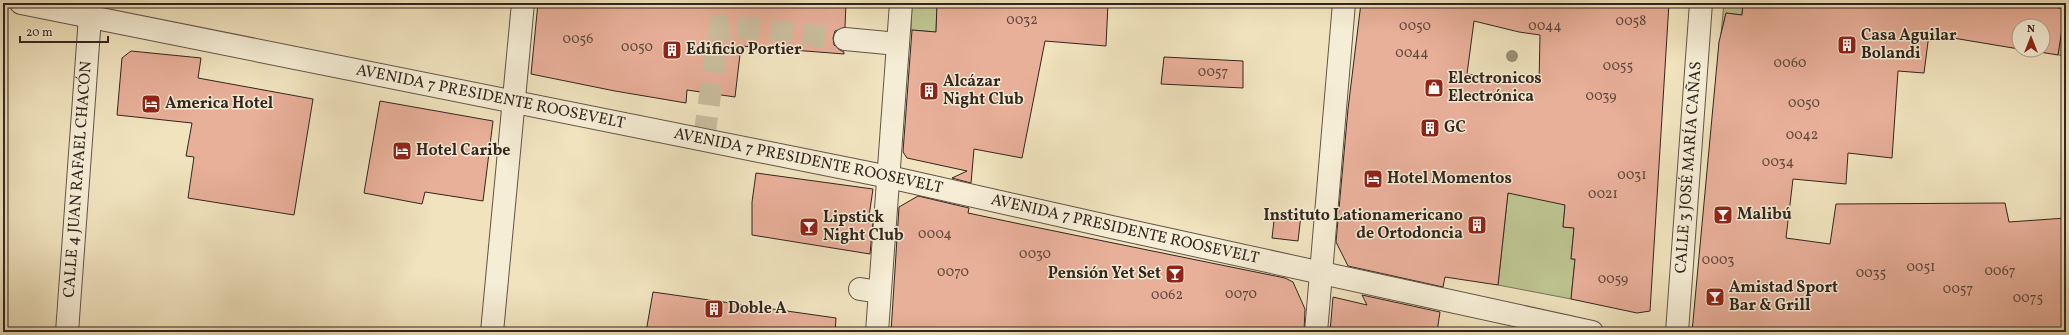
<svg xmlns="http://www.w3.org/2000/svg" width="2069" height="335" viewBox="0 0 2069 335" font-family="Vollkorn,serif">
<style>
.green{fill:#bdc38f;stroke:#787457}
.building{fill:#e8af99;stroke:#33251f;fill-rule:evenodd}
.lines{fill:none;stroke-linecap:round;stroke-linejoin:round}
.minor-tunnel{stroke:#cabd9e;stroke-width:22;stroke-dasharray:22 11;stroke-linecap:butt}
.minor-casing{stroke:#625447;stroke-width:24}
.minor{stroke:#f5edd5;stroke-width:22}
.tree{fill:#9b9076}
.labels{text-anchor:middle;dominant-baseline:central;stroke-width:3;stroke-linejoin:round;paint-order:stroke}
.number-label{font-size:14px;fill:#60483e}
.poi-label{font-size:16px;font-weight:bold;fill:#33251f;stroke:#f5edd5;text-anchor:start}
.street-label{font-size:16px;fill:#33251f;stroke:#f5edd5}
</style>
<rect width="100%" height="100%" fill="#f0e3be"/>
<filter id="stains"><feTurbulence type="fractalNoise" baseFrequency=".005" numOctaves="4"/><feColorMatrix values="0 0 0 0 .2 0 0 0 0 .09 0 0 0 0 .02 0 0 0 .5 -.17"/></filter>
<radialGradient id="worn" r=".72"><stop offset=".6" stop-color="#630" stop-opacity="0"/><stop offset="1" stop-color="#630" stop-opacity=".3"/></radialGradient>
<!-- green -->
<path class="green" d="M912 3H937L936 32 911 30Z
M1724 3H1743L1742 15 1726 13 1721 34Z
M2065 9 2066 10V56L2058 55Z
M1510 174 1565 205 1563 227 1574 228 1571 259H1575L1571 299 1498 285Z"/>
<!-- building -->
<path class="building" d="M538 3H846L845 27 835 31 833 38 834 45 838 49 844 52V54L741 46 735 97 687 90 686 103 615 91 531 74Z
M937 3H1108L1106 46 1045 41 1022 158 974 149 971 183 952 178 967 171 907 158 903 152 912 30 936 32Z
M1361 3H1669L1650 311 1637 313 1571 299 1575 259H1571L1574 228 1563 227 1565 205 1508 193 1498 285 1445 277 1443 287 1348 266 1336 242 1348 109ZM1474 21 1519 32 1540 35 1539 83 1467 74Z
M1743 3H2032L2065 9 2058 55 2027 50H2043V26H2019V49L1929 34 1924 73 1898 71 1892 158 1848 153 1846 184 1793 179 1786 238 1830 244 1836 204 2005 203 2009 222 2066 218V332H1692L1719 42 1726 13 1742 15Z
M131 51 201 58 198 78 313 99 294 215 188 198 194 157 186 156 192 123 117 115 122 58Z
M1164 57 1243 61V88L1161 84Z
M380 101 493 121 483 201 425 192 422 204 364 193Z
M756 173 873 189 868 223 873 221 870 254 752 235V202Z
M918 196 969 208 968 213 1020 224 1285 278 1293 282 1305 309 1304 332H891L899 207Z
M1275 212 1301 215 1298 241 1272 238Z
M653 292 836 318 835 332H646Z
M1362 295 1440 312 1437 332H1330L1333 297 1367 305Z"/>
<g class="lines">
<!-- minor-tunnel -->
<path class="minor-tunnel" d="M704 138 720 25 845 39"/>
<!-- minor casing -->
<g class="minor-casing">
<g id="minor">
<path id="s1" d="M21 3 889 177 1116 228 1592 332"/>
<path d="M845 39 898 44"/>
<path d="M860 289 879 292"/>
<path id="s2" d="M67 332 91 3"/>
<path d="M492 332 523 3"/>
<path d="M877 332 901 3"/>
<path d="M1316 332 1344 3"/>
<path id="s3" d="M1677 332 1701 3"/>
</g>
</g>
<!-- minor -->
<use href="#minor" class="minor"/>
</g>
<!-- trees -->
<circle class="tree" cx="1512" cy="56" r="6"/>
<!-- icons -->
<defs>
<g id="building-square" transform="scale(1)"><rect x="-9" y="-9" width="18" height="18" rx="4" fill="#8f2418" stroke="#f5edd5"/><path d="M-4-6H4V6H1V3H-1V6H-4ZM-2.5-4.3h1.7v1.8h-1.7ZM.8-4.3h1.7v1.8H.8ZM-2.5-1h1.7V.8h-1.7ZM.8-1h1.7V.8H.8Z" fill="#fff"/></g>
<g id="shop-square" transform="scale(1)"><rect x="-9" y="-9" width="18" height="18" rx="4" fill="#8f2418" stroke="#f5edd5"/><path d="M-5-2.5h2.3a2.7 3.5 0 0 1 5.4 0H5L5.5 6h-11ZM-1.5-2.5h3a1.5 2.3 0 0 0-3 0Z" fill="#fff"/></g>
<g id="hotel-square" transform="scale(1)"><rect x="-9" y="-9" width="18" height="18" rx="4" fill="#8f2418" stroke="#f5edd5"/><path d="M-6-4.5h1.5V1H6V5H4.5V3h-9V5H-6ZM-4 0a1.8 1.8 0 1 1 3.6 0ZM.5 0V-2.5h3Q6-2.5 6 0Z" fill="#fff"/></g>
<g id="bar-square" transform="scale(1)"><rect x="-9" y="-9" width="18" height="18" rx="4" fill="#8f2418" stroke="#f5edd5"/><path d="M-6-5H6L.8 .8V4.5H3.5V6h-7V4.5H-.8V.8Z" fill="#fff"/></g>
</defs>
<g fill-rule="evenodd">
<use href="#building-square" x="1847" y="45"/>
<use href="#building-square" x="672" y="50"/>
<use href="#shop-square" x="1434" y="88"/>
<use href="#building-square" x="929" y="91"/>
<use href="#hotel-square" x="151" y="104"/>
<use href="#building-square" x="1430" y="128"/>
<use href="#hotel-square" x="402" y="151"/>
<use href="#hotel-square" x="1373" y="179"/>
<use href="#bar-square" x="1723" y="215"/>
<use href="#building-square" x="1477" y="225"/>
<use href="#bar-square" x="809" y="227"/>
<use href="#bar-square" x="1175" y="274"/>
<use href="#bar-square" x="1715" y="297"/>
<use href="#building-square" x="714" y="309"/>
</g>
<g class="labels">
<!-- number labels -->
<g class="number-label">
<text x="1022" y="20">0032</text>
<text x="1631" y="21">0058</text>
<text x="1415" y="26">0050</text>
<text x="1545" y="26">0044</text>
<text x="578" y="39">0056</text>
<text x="637" y="47">0050</text>
<text x="1412" y="53">0044</text>
<text x="1790" y="63">0060</text>
<text x="1618" y="66">0055</text>
<text x="1213" y="72">0057</text>
<text x="1601" y="96">0039</text>
<text x="1804" y="103">0050</text>
<text x="1802" y="135">0042</text>
<text x="1778" y="162">0034</text>
<text x="1632" y="175">0031</text>
<text x="1603" y="194">0021</text>
<text x="935" y="234">0004</text>
<text x="1035" y="254">0030</text>
<text x="1718" y="260">0003</text>
<text x="1921" y="267">0051</text>
<text x="2000" y="271">0067</text>
<text x="953" y="272">0070</text>
<text x="1871" y="273">0035</text>
<text x="1613" y="279">0059</text>
<text x="1958" y="289">0057</text>
<text x="1241" y="294">0070</text>
<text x="1167" y="295">0062</text>
<text x="2028" y="298">0075</text>
</g>
<!-- poi labels -->
<g class="poi-label">
<text x="1861" y="36">Casa Aguilar<tspan x="1861" dy="18">Bolandi</tspan></text>
<text x="686" y="50">Edificio Portier</text>
<text x="1448" y="79">Electronicos<tspan x="1448" dy="18">Electrónica</tspan></text>
<text x="943" y="82">Alcázar<tspan x="943" dy="18">Night Club</tspan></text>
<text x="165" y="104">America Hotel</text>
<text x="1444" y="128">GC</text>
<text x="416" y="151">Hotel Caribe</text>
<text x="1387" y="179">Hotel Momentos</text>
<text x="1737" y="215">Malibú</text>
<text x="1463" y="216" text-anchor="end">Instituto Lationamericano<tspan x="1463" dy="18">de Ortodoncia</tspan></text>
<text x="823" y="218">Lipstick<tspan x="823" dy="18">Night Club</tspan></text>
<text x="1161" y="274" text-anchor="end">Pensión Yet Set</text>
<text x="1729" y="288">Amistad Sport<tspan x="1729" dy="18">Bar &amp; Grill</tspan></text>
<text x="728" y="309">Doble A</text>
</g>
<!-- street labels -->
<g class="street-label">
<text stroke="none"><textPath href="#s1" startOffset="479">AVENIDA 7 PRESIDENTE ROOSEVELT</textPath></text>
<text stroke="none"><textPath href="#s1" startOffset="803">AVENIDA 7 PRESIDENTE ROOSEVELT</textPath></text>
<text stroke="none"><textPath href="#s3" startOffset="165">CALLE 3 JOSÉ MARÍA CAÑAS</textPath></text>
<text stroke="none"><textPath href="#s2" startOffset="153">CALLE 4 JUAN RAFAEL CHACÓN</textPath></text>
<text stroke="none"><textPath href="#s1" startOffset="1127">AVENIDA 7 PRESIDENTE ROOSEVELT</textPath></text>
</g>
</g>
<!-- margin -->
<rect width="2069" height="335" fill="none" stroke="#f0e3be" stroke-width="16"/>
<rect x="4" y="4" width="2061" height="327" fill="none" stroke="#33251f" stroke-width="2"/>
<rect x="8" y="8" width="2053" height="319" fill="none" stroke="#33251f"/>
<!-- north arrow -->
<g transform="translate(2031 38)"><circle r="19" fill="#f5edd5" stroke="#a79d8c"/>
<path d="M0-3L7 15L0 10L-7 15Z" fill="#8f2418"/>
<text y="-6" font-size="11" font-weight="bold" text-anchor="middle" fill="#33251f">N</text>
</g>
<!-- scale -->
<path d="M20 36v6h88v-6" fill="none" stroke="#33251f" stroke-width="2"/>
<text x="26" y="36" font-size="12" fill="#33251f" stroke="#f5edd5" stroke-width="3" paint-order="stroke">20 m</text>
<rect width="100%" height="100%" filter="url(#stains)"/>
<rect width="100%" height="100%" fill="url(#worn)"/>
</svg>
